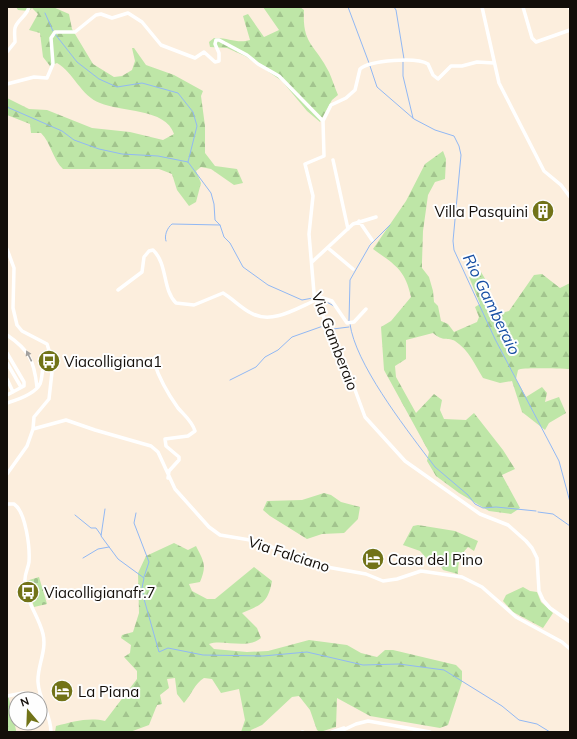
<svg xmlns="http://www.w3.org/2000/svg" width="577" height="739" viewBox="0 0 577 739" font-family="Mulish,sans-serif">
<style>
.forest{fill:url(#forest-firs)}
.cemetery{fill:url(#cemetery-stones)}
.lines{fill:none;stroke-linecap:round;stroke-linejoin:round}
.stream{stroke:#91b8f4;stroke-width:1}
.minor{stroke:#fff;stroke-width:3.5}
.oneway{fill:#a19f9d}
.labels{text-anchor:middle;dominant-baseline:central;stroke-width:4;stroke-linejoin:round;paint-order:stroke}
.poi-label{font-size:15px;fill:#130e09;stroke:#fefefe;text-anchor:start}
.street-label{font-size:15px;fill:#130e09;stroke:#fefefe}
.water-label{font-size:16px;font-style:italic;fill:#154da3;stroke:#fefefe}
</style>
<defs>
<pattern id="forest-firs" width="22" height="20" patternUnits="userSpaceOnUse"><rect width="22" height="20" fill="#bee6a7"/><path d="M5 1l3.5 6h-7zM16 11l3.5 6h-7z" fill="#a2c48e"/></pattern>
<pattern id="cemetery-stones" width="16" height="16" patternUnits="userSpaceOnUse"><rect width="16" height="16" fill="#bee6a7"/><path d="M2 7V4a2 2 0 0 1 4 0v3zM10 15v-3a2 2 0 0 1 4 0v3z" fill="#a2c48e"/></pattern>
</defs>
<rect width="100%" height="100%" fill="#fceedd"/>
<!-- forest -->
<path class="forest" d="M16 7H53L69 14 72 29 93 64 114 77 122 76 132 70 135 61 132 48H134L146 65 174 75 203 91 201 96 205 126V153L215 166 237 169 243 183 234 185 211 169 201 167 196 171 201 183 196 202 189 206 177 190 172 174 159 169H63C53 160 51 143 41 133H31L30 124 7 115V98L29 109 47 110 92 128 130 132 163 140 174 134C166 108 120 112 100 103 81 96 74 73 57 63L50 66 43 57 40 33 29 30 38 14 32 8 29 11 18 10Z
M263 7H300L304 10C302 45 315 44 329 72 332 79 335 88 338 95L332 100 320 122 307 111 282 81 245 56 227 48 210 47 209 42 214 38C227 37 237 44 250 40L243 16 248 14 264 37 279 30Z
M443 151 446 159 445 179 435 182 428 195 423 231 422 262V268L429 277 433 291 434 302 438 306 441 321 448 324 454 332 477 322 479 317 475 307 480 304 469 277 481 272 491 289 482 294 491 311 501 313 509 311 534 275 542 274 560 288 570 283V369C561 369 523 367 518 370L516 379 526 397 542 387 547 393 545 402 559 397 566 413 549 423 545 430 522 412 512 381 500 383 483 378C475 365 469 350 455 341 448 337 443 342 433 333L406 340V359L395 366 396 377 416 413 434 394 442 400 440 410 444 419 466 420 474 413 503 450 515 469 502 475 520 508 511 514 489 511 459 493 436 476 427 461 429 452 384 370 381 327 391 321 411 297C405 269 395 265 373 249L406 201 425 164Z
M324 493 331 495 341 502 360 507 358 519 344 533 322 534 307 539 270 516 263 510 267 501 302 500Z
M418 525 455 531 478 541 474 551 468 547C460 555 458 562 458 574L443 570 440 565 427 559 420 551 403 545 413 526Z
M174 543 188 550 196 546C204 562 207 565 200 582L189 584 192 591 207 599H215L254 567 272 581C268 603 261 605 242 613L257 628 261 638C247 650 223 639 209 644L214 649 247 652 268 651 309 640 347 645 361 653 377 657 385 650H393L456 665 462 671V682L448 725 440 728 370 716 337 698 336 727 320 732 317 730 310 710 299 696 292 697 262 725 251 730V732H241L245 720 239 689 221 693 212 679 204 678C195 683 191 695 184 703L177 694 175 678 167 679 169 688 160 695 162 704 157 705 149 725 130 732H55L56 726C73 722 88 717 105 721L137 679V671L124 657 130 653 131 645 121 638 122 635 133 632 139 613 138 573 146 556Z
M523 587 530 591 537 592 541 602 553 613 543 628 513 612 503 601 506 595Z
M7 690 16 730V732H7Z"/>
<!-- cemetery -->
<path class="cemetery" d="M39 577 47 604 34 607 26 581Z"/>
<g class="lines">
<!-- stream -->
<path class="stream" d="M348 7 369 63
M394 7 396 10 404 59
M45 13 53 31
M55 34 77 62 99 79 117 87 142 83 178 93 193 112 197 126 188 162
M403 62V76L413 118
M370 66 377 87 414 119 435 130 454 136 459 146 461 155 453 241 454 250 495 339 559 461 570 502
M7 107 62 131 74 140 99 149 122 154 158 156 188 162 211 193 214 204 215 220 220 225 224 237 230 243 243 267 268 285 302 300 313 298
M166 241C164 236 167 228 172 224L220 225
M323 300 334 306
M349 321 350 280 370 245 390 225
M329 324 333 329 349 327
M350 324C355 363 404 426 428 458
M230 380 256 367 265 357 278 350 292 337 326 325
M429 459 435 467 468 495 475 504 483 508 496 507 536 511
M105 509 101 536 118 559 144 578 142 588 144 599 159 652 168 648 203 655 263 656 307 652 363 665 399 664 444 670 502 706 519 720 537 724 550 732
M538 512 553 514 570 526
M136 513 134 523 149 562 144 577
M75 515 91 528H96L101 535
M83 558 98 549 109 547"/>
<!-- minor -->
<path class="minor" d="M482 7 499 83 544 171 561 185 570 197
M523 7 532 38 536 42 570 30
M569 7 570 9
M7 52 15 42C15 37 14 33 15 28 17 20 27 16 29 7
M494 63 477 62 462 66H451L438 79 433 75 428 64C417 57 370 60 360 69L355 90 346 98 331 105 323 121 324 156 305 164 313 196 309 234 314 293 317 303 344 360 365 417 405 461 480 514 508 525 526 541 532 548 537 558 539 591 543 600 550 608 570 622
M7 84 34 77 47 78 53 64 51 38 55 32H75L96 15 101 14 112 18 128 13 142 22 161 45 195 58 204 52 215 62 219 61V53L215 44 216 40H219L247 55 258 64 279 76 323 121
M333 160 348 229
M359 221 372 240
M328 248 353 269
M7 249 14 268 13 308 17 325 22 331 47 344 53 363 49 399 34 417 33 429 27 446 7 474
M312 262 353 224 376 217
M118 290 142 272 144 257 149 251 153 250C168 264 162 289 176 303L194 305 223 293C233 299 241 308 251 313 272 325 297 308 316 300
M314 295 332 301 347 323 354 322 366 309
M7 335C29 350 34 360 37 387
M7 353 24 382V386L7 395
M154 362C159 378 168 394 178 408 184 415 192 421 195 431L188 436 165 439 166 446 179 457V460L169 471 168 478
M7 363 21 387
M7 379 13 392
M7 403C17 400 35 394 40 384 44 374 40 361 51 354
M33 429 66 420 95 430 151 446 158 452 175 489 209 527 220 535 256 541 321 566 366 574 383 581 397 579 421 571 462 577 482 587 516 617 562 642 570 649
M7 504H14C26 512 30 548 29 562 28 569 24 575 25 582 25 601 39 616 43 634 47 651 37 666 38 682 39 700 51 714 51 732
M7 696 23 693 41 696
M302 732H303
M332 732 344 728
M339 732 356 724 368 721 430 732"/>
</g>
<!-- one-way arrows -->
<defs><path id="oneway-solid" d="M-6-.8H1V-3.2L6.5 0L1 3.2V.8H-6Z"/></defs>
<use class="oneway" href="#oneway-solid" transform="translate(29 356) rotate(-116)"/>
<!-- icons -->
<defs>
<g id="building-disc" transform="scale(1.15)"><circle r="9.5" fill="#717318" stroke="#fefefe"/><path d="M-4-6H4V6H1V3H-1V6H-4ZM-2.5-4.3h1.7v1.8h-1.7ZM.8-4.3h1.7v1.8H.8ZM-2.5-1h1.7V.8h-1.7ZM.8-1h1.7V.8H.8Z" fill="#fff"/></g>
<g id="bus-disc" transform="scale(1.15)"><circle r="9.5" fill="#717318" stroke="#fefefe"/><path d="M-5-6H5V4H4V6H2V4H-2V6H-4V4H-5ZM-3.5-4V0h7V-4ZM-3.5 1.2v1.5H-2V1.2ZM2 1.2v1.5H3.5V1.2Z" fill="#fff"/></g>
<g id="hotel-disc" transform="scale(1.15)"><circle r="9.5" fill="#717318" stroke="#fefefe"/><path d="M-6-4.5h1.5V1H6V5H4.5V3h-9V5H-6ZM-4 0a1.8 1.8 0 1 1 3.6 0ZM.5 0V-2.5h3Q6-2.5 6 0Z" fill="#fff"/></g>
</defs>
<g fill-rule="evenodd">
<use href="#building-disc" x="543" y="211"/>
<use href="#bus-disc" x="49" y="361"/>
<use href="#hotel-disc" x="373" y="559"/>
<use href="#bus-disc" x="28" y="592"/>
<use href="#hotel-disc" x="62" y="691"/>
</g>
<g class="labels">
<!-- poi labels -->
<g class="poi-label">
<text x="528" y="211" text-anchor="end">Villa Pasquini</text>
<text x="64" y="361">Viacolligiana1</text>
<text x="388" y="559">Casa del Pino</text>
<text x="44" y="592">Viacolligianafr.7</text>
<text x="78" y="691">La Piana</text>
</g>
<!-- street labels -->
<g class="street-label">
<text transform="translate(335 341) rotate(69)">Via Gamberaio</text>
<text transform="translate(289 554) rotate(18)">Via Falciano</text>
</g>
<!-- water labels -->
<g class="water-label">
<text transform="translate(492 304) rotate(64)">Rio Gamberaio</text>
</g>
</g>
<!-- border -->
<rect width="577" height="739" fill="none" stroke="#130e09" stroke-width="16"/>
<!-- north arrow -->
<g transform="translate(28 711) rotate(341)"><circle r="19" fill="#fefefe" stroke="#a09e9c"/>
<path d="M0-3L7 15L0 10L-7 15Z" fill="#717318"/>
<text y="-6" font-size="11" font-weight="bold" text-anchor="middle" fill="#130e09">N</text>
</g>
</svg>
